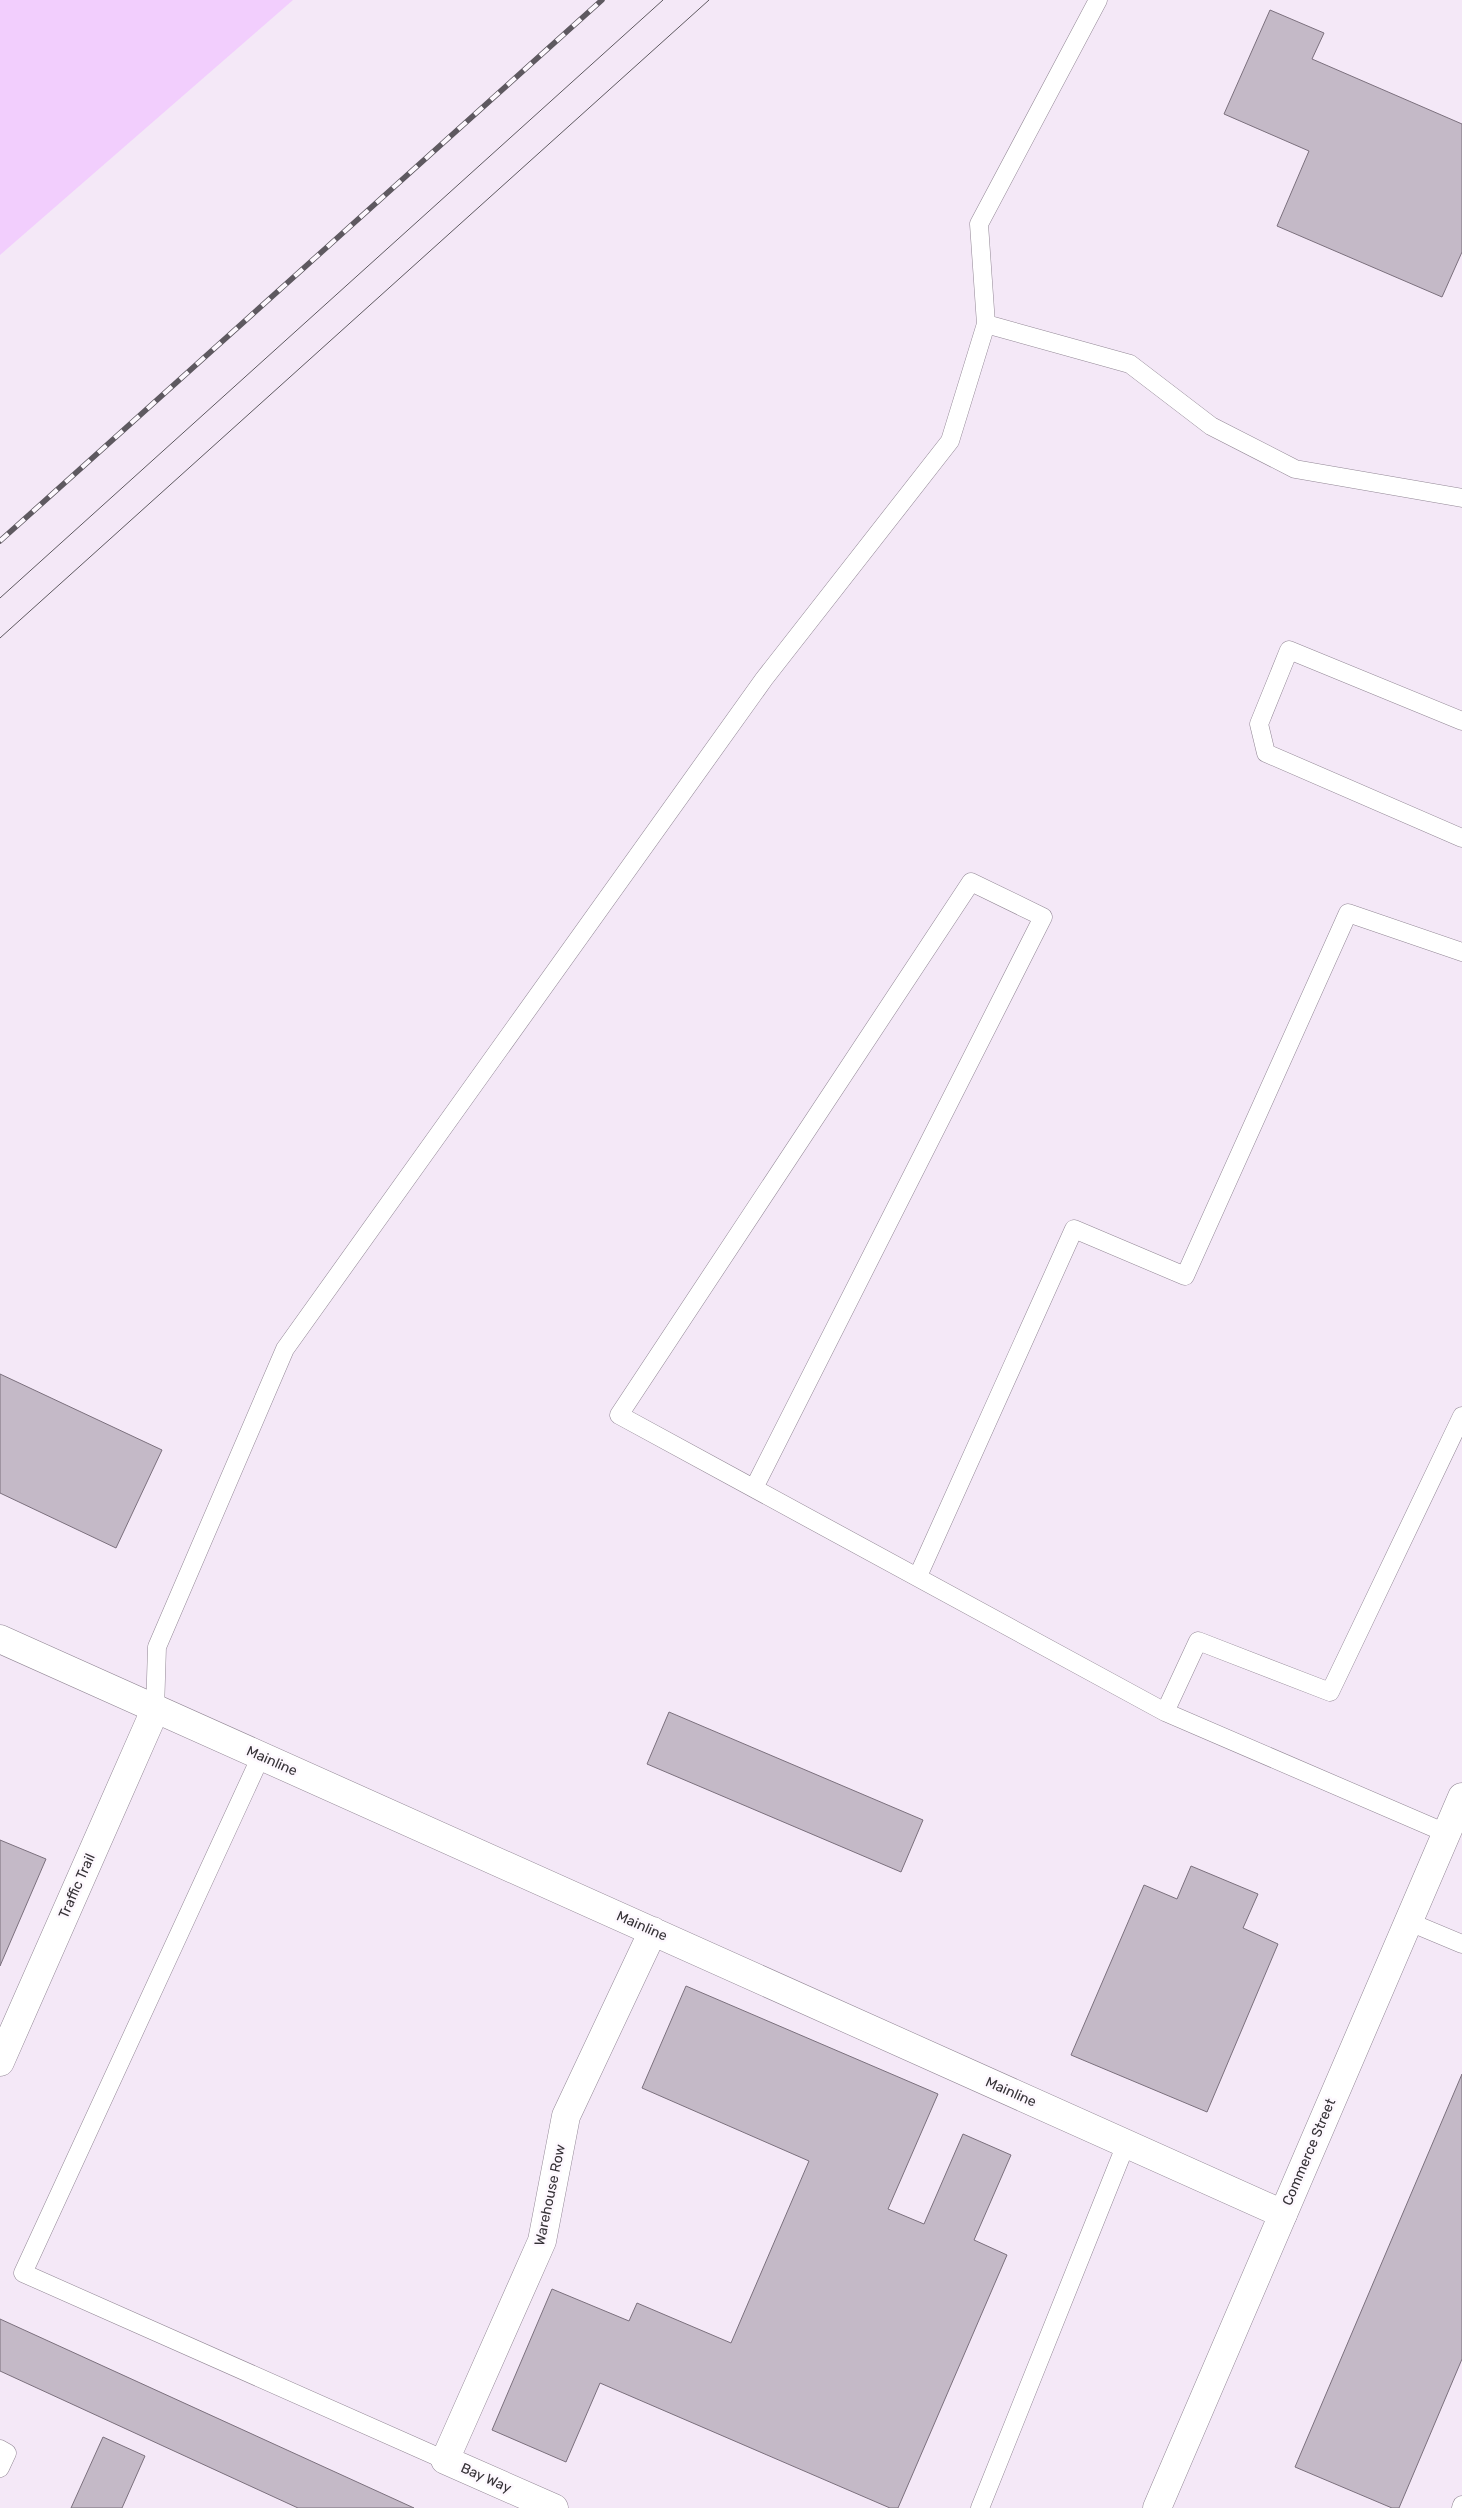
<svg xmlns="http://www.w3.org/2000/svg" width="1462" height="2508" viewBox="0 0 1462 2508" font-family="Rubik,sans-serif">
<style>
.green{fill:#f2cefd}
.building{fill:#c4b9c7;stroke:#7b707d}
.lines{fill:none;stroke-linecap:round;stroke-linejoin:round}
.lane-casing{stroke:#928795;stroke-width:19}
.street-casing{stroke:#928795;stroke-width:29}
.secondary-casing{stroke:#928795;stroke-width:29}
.lane{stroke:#fff;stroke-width:18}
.street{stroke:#fff;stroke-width:28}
.secondary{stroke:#fff;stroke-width:28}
.tram{stroke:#5e5960;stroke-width:1}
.rail-casing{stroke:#5e5960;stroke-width:5.5}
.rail{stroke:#fdf8fe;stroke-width:4;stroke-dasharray:11;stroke-linecap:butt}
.labels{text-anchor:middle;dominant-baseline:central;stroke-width:5;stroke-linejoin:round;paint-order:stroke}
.street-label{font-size:14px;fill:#363237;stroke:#fdf8fe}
</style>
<rect width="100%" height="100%" fill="#f4e8f7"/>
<!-- green -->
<path class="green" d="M0 0H293L0 255Z"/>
<!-- building -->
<path class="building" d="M1270 10 1324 33 1312 59 1462 124V252L1442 297 1277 226 1309 151 1224 114Z
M0 1374 162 1450 116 1548 0 1493Z
M669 1712 923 1820 901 1872 647 1764Z
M0 1840 46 1859 0 1966Z
M1191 1866 1258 1894 1243 1928 1278 1944 1207 2112 1071 2055 1144 1885 1177 1899Z
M686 1986 938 2094 888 2209 924 2224 963 2134 1011 2155 974 2240 1007 2255 898 2508H890L600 2383 566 2462 492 2430 552 2289 629 2321 637 2303 731 2343 809 2161 642 2088Z
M1462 2074V2359L1399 2508H1392L1295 2467Z
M0 2319 414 2508H298L0 2371Z
M103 2437 145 2456 122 2508H71Z"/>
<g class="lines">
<!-- lane casing -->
<g class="lane-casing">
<path id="lane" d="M986 324 1130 364 1211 426 1295 469 1462 498
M1462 721 1289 650 1259 724 1266 753 1462 838
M754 1488 1043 917 971 882 619 1415 1165 1712 1446 1833
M918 1576 1074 1229 1185 1276 1348 913 1462 952
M155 1710 157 1647 285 1349 764 679 950 441 986 324 979 224 1098 0
M1165 1712 1198 1641 1330 1692 1462 1416
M261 1756 23 2273 445 2460
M1407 1921 1462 1944
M0 2449 7 2453 0 2468
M980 2508 1126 2144
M1461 2508 1462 2505"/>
</g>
<!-- street casing -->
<g class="street-casing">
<path id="street" d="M0 1639 1283 2214
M0 2062 155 1710
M554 2508 445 2460 542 2241 566 2116 653 1931"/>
</g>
<!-- secondary casing -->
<g class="secondary-casing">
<path id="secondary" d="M1157 2508 1462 1797"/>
</g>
<!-- lane -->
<use href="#lane" class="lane"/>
<!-- street -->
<use href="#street" class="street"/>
<!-- secondary -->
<use href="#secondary" class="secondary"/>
<!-- tram -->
<path class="tram" d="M0 598 663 0
M0 638 709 0"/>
<!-- rail casing -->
<g class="rail-casing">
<path id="rail" d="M0 541 602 0"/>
</g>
<!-- rail -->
<use href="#rail" class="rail"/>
</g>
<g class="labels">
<!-- street labels -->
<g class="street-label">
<text transform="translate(272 1761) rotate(24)">Mainline</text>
<text transform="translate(77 1886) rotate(-66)">Traffic Trail</text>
<text transform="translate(642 1926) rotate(24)">Mainline</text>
<text transform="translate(1011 2092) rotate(24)">Mainline</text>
<text transform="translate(1309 2152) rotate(-67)">Commerce Street</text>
<text transform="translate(550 2195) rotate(-78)">Warehouse Row</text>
<text transform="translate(486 2478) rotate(24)">Bay Way</text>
</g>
</g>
</svg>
